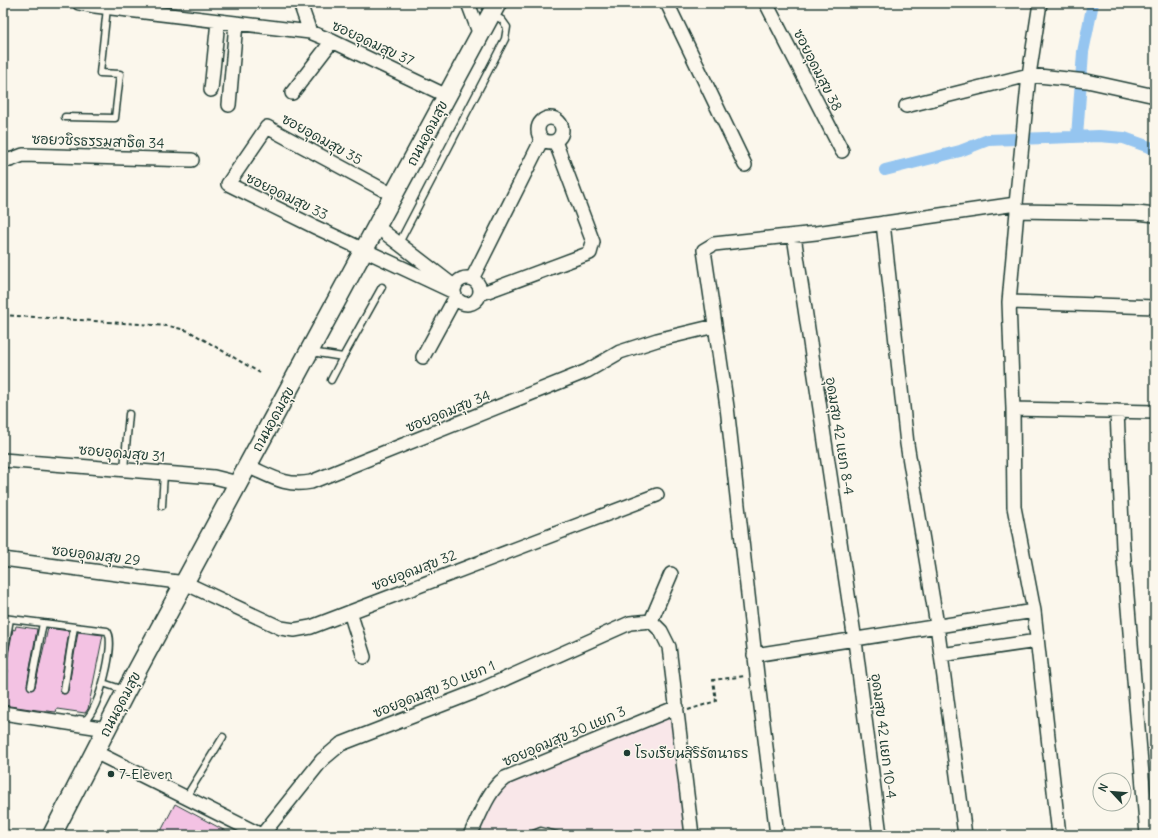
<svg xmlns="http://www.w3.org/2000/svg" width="1158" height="838" viewBox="0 0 1158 838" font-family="Delius,'Playpen Sans Thai',sans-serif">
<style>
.built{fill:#f9e7e9}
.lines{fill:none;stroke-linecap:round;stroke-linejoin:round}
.canal{stroke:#95c5f0;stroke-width:12}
.building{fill:#f3c2e3;stroke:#1f3d34}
.service-casing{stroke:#1f3d34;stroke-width:9}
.minor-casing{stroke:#1f3d34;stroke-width:16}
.secondary-casing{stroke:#1f3d34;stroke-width:21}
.path{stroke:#1f3d34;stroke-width:2;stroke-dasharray:4 3;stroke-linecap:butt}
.service{stroke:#fbf7ec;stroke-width:6}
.minor{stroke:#fbf7ec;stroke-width:13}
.secondary{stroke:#fbf7ec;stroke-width:18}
.poi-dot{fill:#1f3d34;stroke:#fbf7ec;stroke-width:1.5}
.labels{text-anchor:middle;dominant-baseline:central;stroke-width:3;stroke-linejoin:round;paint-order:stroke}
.street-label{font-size:14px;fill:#1f3d34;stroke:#fbf7ec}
.poi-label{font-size:14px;fill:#1f3d34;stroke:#fbf7ec;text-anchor:start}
</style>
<rect width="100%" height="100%" fill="#fbf7ec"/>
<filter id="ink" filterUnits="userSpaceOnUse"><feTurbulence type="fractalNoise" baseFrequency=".025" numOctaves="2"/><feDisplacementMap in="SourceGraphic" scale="8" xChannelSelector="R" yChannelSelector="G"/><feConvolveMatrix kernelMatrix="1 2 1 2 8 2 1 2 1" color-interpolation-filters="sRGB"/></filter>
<g filter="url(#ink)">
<!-- built -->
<path class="built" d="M669 716 674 720 685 835H476L500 786Z"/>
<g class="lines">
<!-- canal -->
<path class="canal" d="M1077 137 1083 52 1093 3
M885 170 960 151 988 140 1099 136 1124 138 1155 149"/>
</g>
<!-- building -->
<path class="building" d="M16 626 37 629 27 685 31 690 35 687 48 628 69 631 60 689 61 693 64 694 68 691 78 632 103 635 88 709 85 713 57 709 56 712 37 710 3 705 8 670 3 669V663L7 660 13 629 15 630Z
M175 804 233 835H167L161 831Z"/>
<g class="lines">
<!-- service casing -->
<g class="service-casing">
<path id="service" d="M65 117 115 118 120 74 100 73 107 8
M399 243 505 39 507 27 502 20 492 14
M311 352 343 357 382 287
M331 380 343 357
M124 469 129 414
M162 506 164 473
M3 618 107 631C117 641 98 713 85 720L79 719
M3 659 10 619
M103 683 124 690
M31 686 43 623
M64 690 74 627
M186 797 223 737
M531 835 541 831 557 835"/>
</g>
<!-- minor casing -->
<g class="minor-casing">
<path id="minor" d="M79 3 95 6
M95 3V6L310 32 332 41 447 96
M300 3 310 32
M468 3 480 35
M667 3 745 165
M766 3 842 151
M1040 3 1029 75 1016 204 1017 211 1009 302 1013 409 1014 507 1034 611 1059 835
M211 90 218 21
M292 93 332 41
M229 105 236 23
M906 106 1029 75 1087 81 1155 96
M538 130a12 12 0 1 1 24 0a12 12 0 1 1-24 0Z
M3 159 10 160 23 155 192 160
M393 195 267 127 228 184 315 227 454 292
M1017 211 1137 213 1155 215
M883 223 907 444 937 625 965 835
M376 226 455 287
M794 236 855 641 880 835
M454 291a13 13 0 1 1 26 0a13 13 0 1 1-26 0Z
M472 279 542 139
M480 294 590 253 593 242 555 141
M1009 302 1155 307
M423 357 455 298
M1013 409 1155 412
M1117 411 1123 548 1147 835
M3 460 214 477 238 483
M247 466C271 476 285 487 311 482L587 371 620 352 657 340 715 326
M3 559 185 583 281 628 294 630 311 627 657 495
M350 612 364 657
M651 621 661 631 669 647 692 835
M651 621 671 574
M754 655 1034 611
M941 655 1037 641
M3 713 107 729
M95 752 261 835
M262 835 322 760 341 744 480 690 630 623 651 621
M470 835C480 816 487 791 505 778L677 707
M777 835 757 675 727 407 704 250 714 244 816 233 1016 204"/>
</g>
<!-- secondary casing -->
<g class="secondary-casing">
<path id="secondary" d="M52 835 126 691 497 3"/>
</g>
<!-- path -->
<path class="path" d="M3 315 169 326 189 331 260 373
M688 710 716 701 713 680 746 676"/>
<!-- service -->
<use href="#service" class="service"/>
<!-- minor -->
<use href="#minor" class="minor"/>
<!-- secondary -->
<use href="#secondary" class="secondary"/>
</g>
</g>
<!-- markers -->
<g class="poi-dot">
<circle cx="627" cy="753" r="4"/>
<circle cx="111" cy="774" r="4"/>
</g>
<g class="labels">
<!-- street labels -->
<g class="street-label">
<text transform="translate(373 43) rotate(25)">ซอยอุดมสุข 37</text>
<text transform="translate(818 70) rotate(63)">ซอยอุดมสุข 38</text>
<text transform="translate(427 133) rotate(-62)">ถนนอุดมสุข</text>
<text transform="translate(322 139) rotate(29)">ซอยอุดมสุข 35</text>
<text transform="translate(98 141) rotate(2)">ซอยวชิรธรรมสาธิต 34</text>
<text transform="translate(287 196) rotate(26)">ซอยอุดมสุข 33</text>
<text transform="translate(448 411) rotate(-22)">ซอยอุดมสุข 34</text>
<text transform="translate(273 419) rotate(-61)">ถนนอุดมสุข</text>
<text transform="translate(840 436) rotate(81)">อุดมสุข 42 แยก 8-4</text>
<text transform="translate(122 453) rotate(5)">ซอยอุดมสุข 31</text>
<text transform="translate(96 555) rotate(7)">ซอยอุดมสุข 29</text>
<text transform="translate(414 570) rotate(-21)">ซอยอุดมสุข 32</text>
<text transform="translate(434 689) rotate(-22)">ซอยอุดมสุข 30 แยก 1</text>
<text transform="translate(120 704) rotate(-62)">ถนนอุดมสุข</text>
<text transform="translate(564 736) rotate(-23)">ซอยอุดมสุข 30 แยก 3</text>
<text transform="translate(884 736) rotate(83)">อุดมสุข 42 แยก 10-4</text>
</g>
<!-- poi labels -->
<g class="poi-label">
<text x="635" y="753">โรงเรียนสิริรัตนาธร</text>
<text x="119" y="774">7-Eleven</text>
</g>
</g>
<!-- margin -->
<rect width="1158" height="838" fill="none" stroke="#fbf7ec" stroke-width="16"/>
<rect x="8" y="8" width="1142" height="822" fill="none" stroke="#1f3d34" stroke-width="1.5" filter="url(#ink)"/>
<!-- north arrow -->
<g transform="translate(1112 792) rotate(296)"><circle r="19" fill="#fbf7ec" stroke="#a3ada2"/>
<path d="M0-3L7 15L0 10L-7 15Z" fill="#1f3d34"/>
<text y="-6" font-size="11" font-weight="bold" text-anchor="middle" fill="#1f3d34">N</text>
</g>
</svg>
